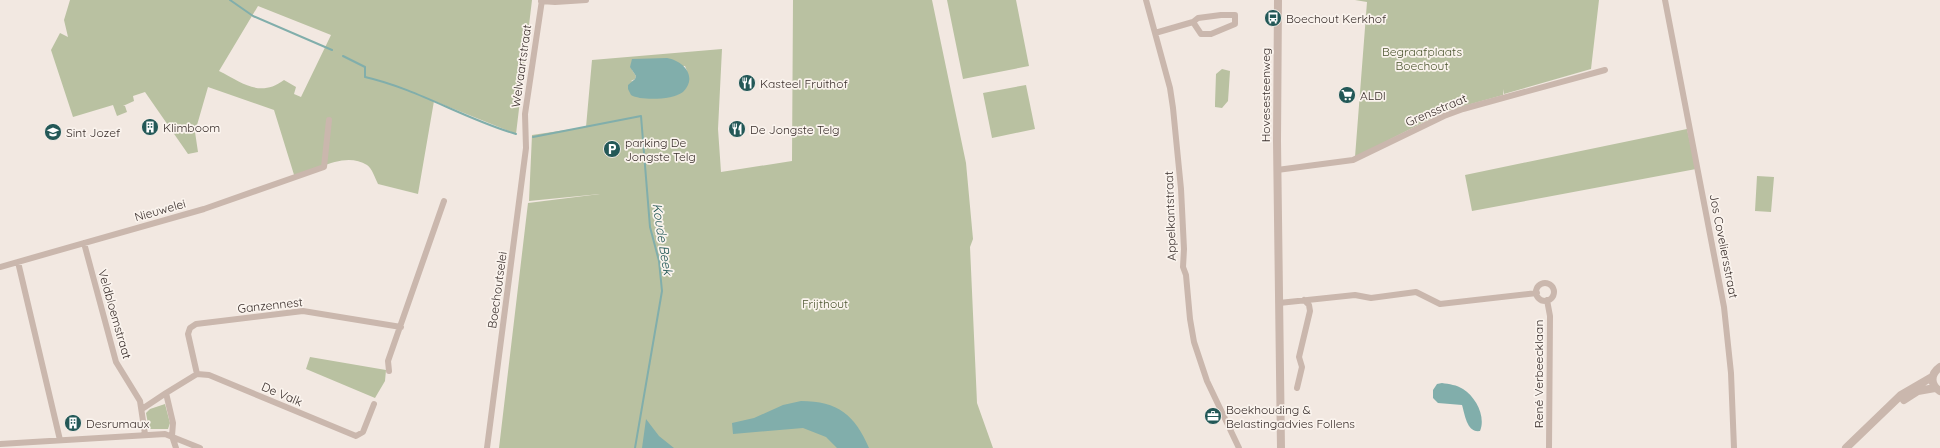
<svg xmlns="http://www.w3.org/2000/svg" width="1940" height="448" viewBox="0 0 1940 448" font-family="Quicksand,sans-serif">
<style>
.green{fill:#b9c1a1;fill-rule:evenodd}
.water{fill:#81aeab}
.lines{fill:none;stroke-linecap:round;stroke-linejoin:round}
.stream{stroke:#81aeab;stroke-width:2}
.minor{stroke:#cab7ad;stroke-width:6}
.tertiary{stroke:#cab7ad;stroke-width:8}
.labels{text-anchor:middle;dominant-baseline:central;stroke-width:3.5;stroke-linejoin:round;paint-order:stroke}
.poi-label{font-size:12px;fill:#392e2b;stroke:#faf3ed;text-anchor:start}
.park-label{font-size:12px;fill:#4c5630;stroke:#faf3ed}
.street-label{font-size:12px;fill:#392e2b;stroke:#faf3ed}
.water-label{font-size:13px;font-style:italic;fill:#235857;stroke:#faf3ed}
</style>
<rect width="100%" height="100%" fill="#f2e8e1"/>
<!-- green -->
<path class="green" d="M70 0H532L516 134 434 101 418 194 378 184C375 178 372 168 367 165 345 151 315 170 295 178L274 110 208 87 195 132 198 152 188 154 145 92 133 96 134 101 123 106H125L127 112 117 116 113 105 73 117 51 50 60 33 68 37 64 20ZM258 6 331 35 301 97 294 94 296 87 284 80C260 98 243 83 219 71Z
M793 0H932L966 163 973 239 970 247 977 403 993 448H499L528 203 600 194 529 201 532 135 586 127 592 60 722 49 718 129 721 172 792 161ZM685 66 687 71 686 88 677 95 631 81 635 79 636 76 632 70Z
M947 0H1016L1029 66 963 79Z
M1355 0H1599L1591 69 1504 94V89L1503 95 1446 111 1355 157 1367 2Z
M1222 69 1230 71 1228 101 1222 108 1215 107V103L1216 74Z
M1026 85 1035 129 992 138 983 93Z
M1687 129 1696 169 1472 211 1465 175Z
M1757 176 1774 177 1771 212 1755 211Z
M310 357 386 370 385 381 375 398 306 369Z
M165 404 170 423 168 429H149L146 413 150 409Z"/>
<!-- water -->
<path class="water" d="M667 58C684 61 698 77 683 92 673 100 641 101 631 95L628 89V85L635 79 636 76 630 67 632 59Z
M1442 383C1449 384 1457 385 1463 389 1476 397 1486 417 1480 431 1467 433 1465 415 1462 405L1438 403 1433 398V390L1437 384Z
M801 401C838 401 855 415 869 448H837L826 437 803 428 733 434 732 423 754 418 783 405Z
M646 419 659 436 674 448H642Z"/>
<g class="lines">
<!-- stream -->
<path class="stream" d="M230 0 253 16 332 50
M343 56 365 67V77C418 89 464 119 516 134
M533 137 641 116 650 227 659 261 662 291 635 448"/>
<!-- minor -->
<path class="minor" d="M1146 0 1170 88 1173 108 1181 189 1184 249 1183 267 1186 275 1190 319 1194 342 1207 381 1239 448
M1665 0 1724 307 1731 373 1734 448
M541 1 555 2 586 0
M1155 33 1193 22 1198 18 1221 15H1235V24L1211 34H1201L1193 22
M1277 170 1353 160 1444 116 1463 109 1605 70
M84 243 116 362 140 401 145 434
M18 262 60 440
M0 267 204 209 324 167 329 120
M1536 292a9 9 0 1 1 18 0a9 9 0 1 1-18 0Z
M1547 300 1550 316 1549 448
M1279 303 1355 295 1371 298 1416 292 1440 304 1537 293
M389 371 388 361 444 201
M197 374 188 334 190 328 196 324 303 311 401 327
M1297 388 1302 367 1299 357 1310 311 1309 305 1304 300
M142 409 166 393
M0 444 165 434 200 448
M176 448 172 436 173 423 166 393 197 374 209 375 356 436 363 432 374 404
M487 448 526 148 525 114 542 0"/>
<!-- tertiary -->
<path class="tertiary" d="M1278 0 1277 141 1281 448
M1940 367C1930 374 1930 385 1940 391
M1904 400 1918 391 1935 388
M1846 448 1901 395 1932 377"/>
</g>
<!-- icons -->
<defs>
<g id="bus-disc" transform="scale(0.9)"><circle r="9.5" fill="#235857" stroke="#faf3ed"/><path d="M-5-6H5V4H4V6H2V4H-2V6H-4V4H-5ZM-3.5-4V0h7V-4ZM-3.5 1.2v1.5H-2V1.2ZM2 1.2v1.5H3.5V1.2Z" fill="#fff"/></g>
<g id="restaurant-disc" transform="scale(0.9)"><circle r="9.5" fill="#235857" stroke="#faf3ed"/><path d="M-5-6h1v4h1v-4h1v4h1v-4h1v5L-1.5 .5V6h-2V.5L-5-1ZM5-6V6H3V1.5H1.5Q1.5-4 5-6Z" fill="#fff"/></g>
<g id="supermarket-disc" transform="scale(0.9)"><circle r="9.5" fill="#235857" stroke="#faf3ed"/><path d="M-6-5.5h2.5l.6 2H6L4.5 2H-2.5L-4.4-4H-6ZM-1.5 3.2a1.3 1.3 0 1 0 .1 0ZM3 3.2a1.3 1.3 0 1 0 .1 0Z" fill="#fff"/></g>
<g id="building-disc" transform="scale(0.9)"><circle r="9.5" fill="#235857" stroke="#faf3ed"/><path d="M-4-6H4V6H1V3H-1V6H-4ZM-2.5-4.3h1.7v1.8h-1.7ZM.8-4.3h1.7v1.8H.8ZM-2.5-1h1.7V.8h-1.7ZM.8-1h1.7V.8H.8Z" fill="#fff"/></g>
<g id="school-disc" transform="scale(0.9)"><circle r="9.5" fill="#235857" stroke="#faf3ed"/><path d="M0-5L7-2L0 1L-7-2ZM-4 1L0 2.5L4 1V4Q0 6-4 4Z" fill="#fff"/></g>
<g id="parking-disc" transform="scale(0.9)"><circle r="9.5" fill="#235857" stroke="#faf3ed"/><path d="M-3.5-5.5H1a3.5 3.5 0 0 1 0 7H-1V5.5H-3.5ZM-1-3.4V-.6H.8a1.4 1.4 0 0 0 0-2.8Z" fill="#fff"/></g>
<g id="office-disc" transform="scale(0.9)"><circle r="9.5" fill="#235857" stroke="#faf3ed"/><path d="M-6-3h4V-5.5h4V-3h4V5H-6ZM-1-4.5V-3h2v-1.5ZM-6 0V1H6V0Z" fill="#fff"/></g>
</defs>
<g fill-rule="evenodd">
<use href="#bus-disc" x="1273" y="18"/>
<use href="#restaurant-disc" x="747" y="83"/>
<use href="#supermarket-disc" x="1347" y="95"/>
<use href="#building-disc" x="150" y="127"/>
<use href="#restaurant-disc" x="737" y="129"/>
<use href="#school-disc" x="53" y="132"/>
<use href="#parking-disc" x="612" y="149"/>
<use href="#office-disc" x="1213" y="416"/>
<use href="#building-disc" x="73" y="423"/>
</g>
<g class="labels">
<!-- poi labels -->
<g class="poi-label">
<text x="1286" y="18">Boechout Kerkhof</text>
<text x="760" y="83">Kasteel Fruithof</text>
<text x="1360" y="95">ALDI</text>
<text x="163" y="127">Klimboom</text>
<text x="750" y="129">De Jongste Telg</text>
<text x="66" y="132">Sint Jozef</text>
<text x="625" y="142">parking De<tspan x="625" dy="14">Jongste Telg</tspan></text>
<text x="1226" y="409">Boekhouding &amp;<tspan x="1226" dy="14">Belastingadvies Follens</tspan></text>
<text x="86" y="423">Desrumaux</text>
</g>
<!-- park labels -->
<g class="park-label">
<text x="1422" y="51">Begraafplaats<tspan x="1422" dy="14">Boechout</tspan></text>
<text x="825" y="303">Frijthout</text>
</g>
<!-- street labels -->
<g class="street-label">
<text transform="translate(521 66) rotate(-82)">Welvaartstraat</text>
<text transform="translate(1265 95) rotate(-90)">Hovesesteenweg</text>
<text transform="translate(1436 110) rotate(-23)">Grensstraat</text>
<text transform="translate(160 210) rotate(-16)">Nieuwelei</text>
<text transform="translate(1170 216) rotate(-92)">Appelkantstraat</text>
<text transform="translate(1724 246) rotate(79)">Jos Coveliersstraat</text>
<text transform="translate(497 290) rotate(-82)">Boechoutselei</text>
<text transform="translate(270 305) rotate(-6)">Ganzennest</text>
<text transform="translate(115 314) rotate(74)">Veldbloemstraat</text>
<text transform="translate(1538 374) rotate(-90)">René Verbeecklaan</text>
<text transform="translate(282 394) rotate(23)">De Valk</text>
</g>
<!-- water labels -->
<g class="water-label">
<text transform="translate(663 239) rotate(81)">Koude Beek</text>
</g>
</g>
</svg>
